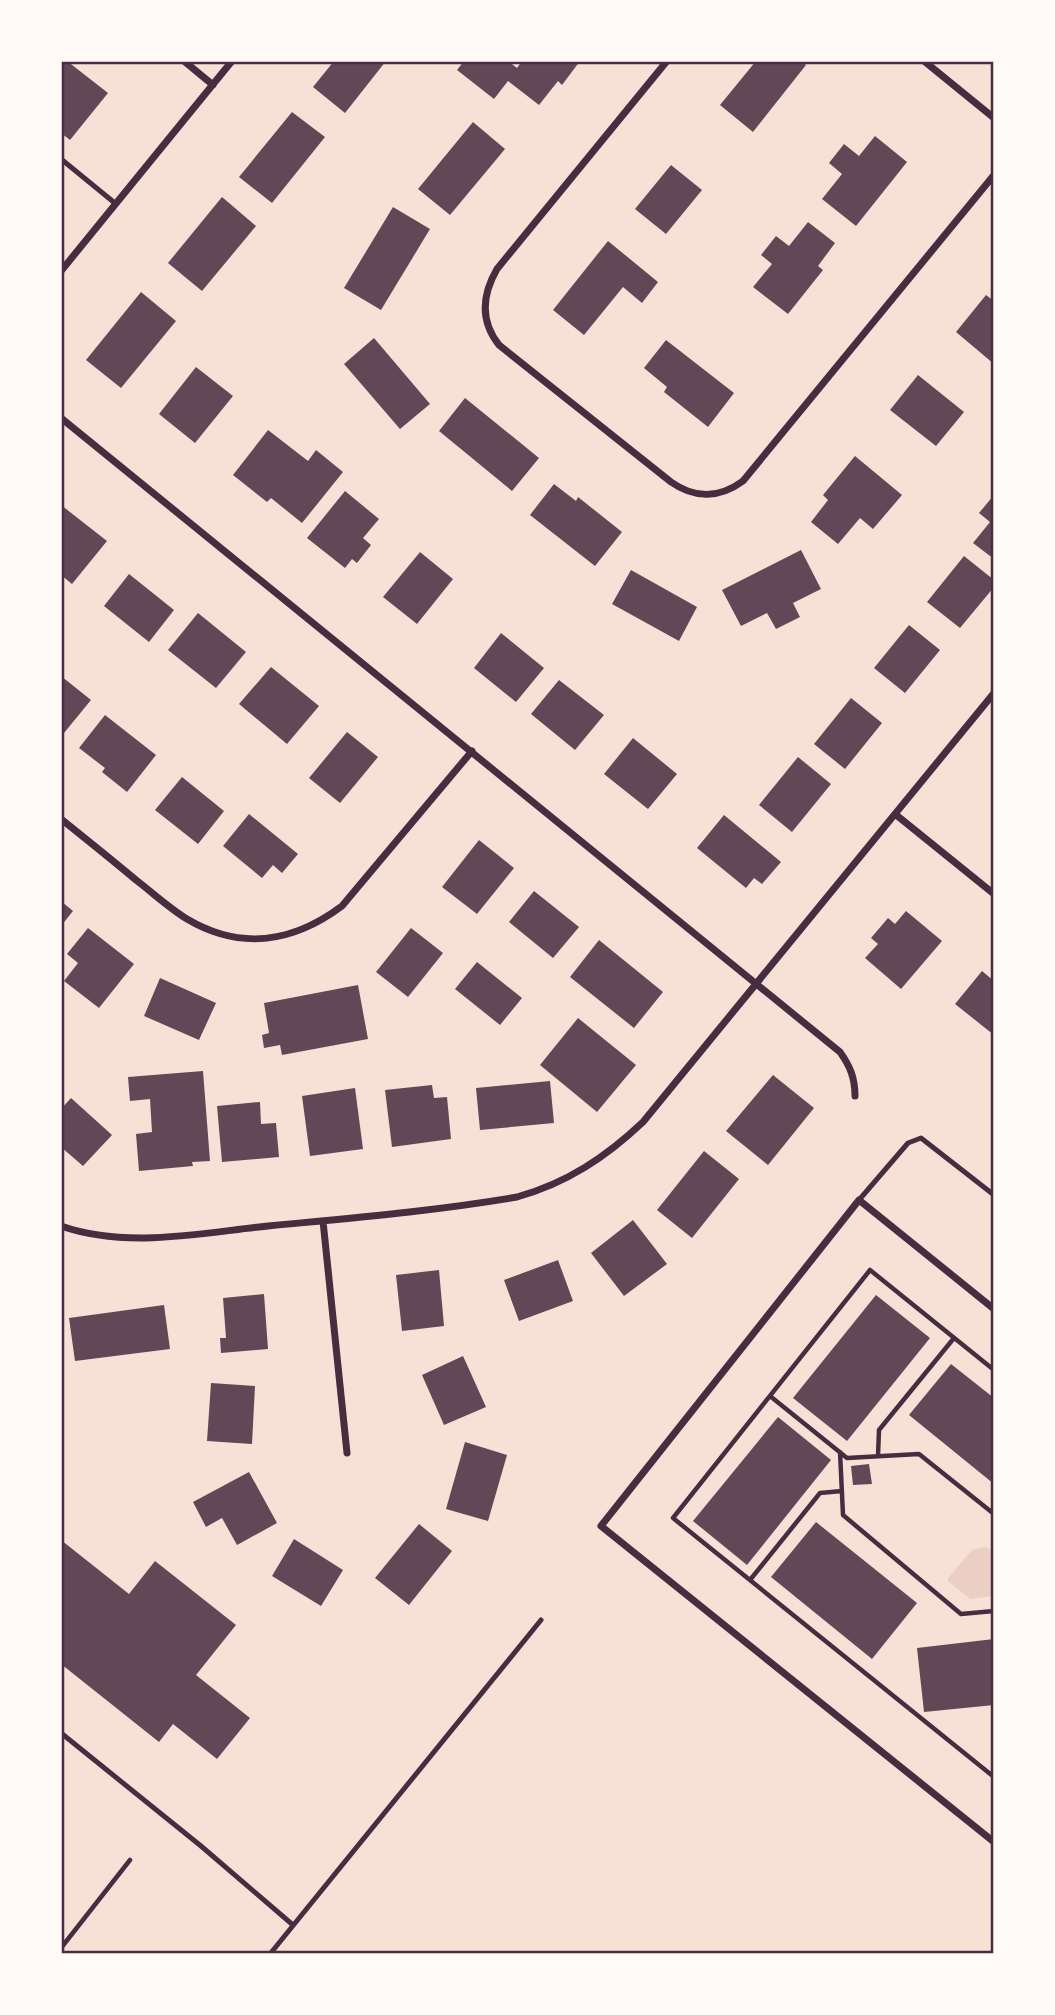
<svg xmlns="http://www.w3.org/2000/svg" width="1055" height="2015" viewBox="0 0 1055 2015" font-family="'Roboto Condensed',sans-serif">
<style>
.green{fill:#ebcfc5}
.building{fill:#644757}
.lines{fill:none;stroke-linecap:round;stroke-linejoin:round}
.path{stroke:#4a2c40;stroke-width:4.5}
.service{stroke:#4a2c40;stroke-width:5}
.minor{stroke:#4a2c40;stroke-width:7}
.neatline{fill:none;stroke:#4a2c40;stroke-width:2.5}
</style>
<rect width="100%" height="100%" fill="#f7e1d7"/>
<!-- green -->
<path class="green" d="M986 1547 992 1551 994 1594 992 1596 970 1599 948 1581V1578L973 1549Z"/>
<!-- building -->
<path class="building" d="M61 61H67L108 93 70 140 61 133Z
M334 61H386L345 113 313 87Z
M464 61H508L517 68 522 61H580L562 85 558 81 539 105 508 81 494 99 457 70Z
M756 61H801L806 65 753 132 720 105Z
M292 112 325 137 272 203 239 177Z
M473 122 505 149 450 215 418 189Z
M875 136 907 162 856 226 822 199 842 174 829 163 844 144 859 156Z
M671 165 702 190 666 234 635 209Z
M222 197 256 226 202 291 168 263Z
M393 207 430 229 381 310 344 288Z
M808 222 835 243 818 266 823 270 788 314 753 287 772 264 761 255 776 236 789 246Z
M608 241 658 282 642 303 623 287 584 335 553 310Z
M141 292 176 321 121 388 86 360Z
M986 295 994 301V364L956 332Z
M374 338 430 404 400 429 344 364Z
M666 340 734 393 708 427 664 392 667 387 644 368Z
M196 367 233 396 195 443 159 414Z
M918 375 964 412 936 446 890 410Z
M465 398 539 458 512 491 439 431Z
M268 430 308 461 316 450 343 472 302 523 271 498 267 502 233 475Z
M855 456 902 495 873 529 860 518 838 544 811 522 828 500 823 495Z
M554 484 576 501 578 497 622 532 595 566 530 515Z
M345 491 379 519 363 538 371 545 357 563 352 559 345 568 307 538Z
M994 495V559L973 543 990 522 979 513Z
M61 505 107 541 72 584 61 575Z
M801 550 821 589 793 603 800 617 776 629 767 613 741 626 722 590Z
M420 552 453 579 417 624 383 597Z
M964 556 994 580V587L960 628 927 602Z
M631 570 697 607 679 641 612 604Z
M129 574 174 610 149 642 104 606Z
M198 613 246 652 216 688 168 650Z
M909 625 940 650 905 693 874 668Z
M501 633 544 668 516 702 474 668Z
M271 667 319 706 287 744 239 704Z
M61 676 91 700 64 733 61 731Z
M559 680 604 715 575 750 531 714Z
M851 698 882 723 845 769 814 744Z
M105 715 156 755 127 792 102 772 105 768 79 748Z
M347 732 378 757 340 803 309 778Z
M633 738 677 774 648 809 604 774Z
M798 757 831 784 792 832 759 805Z
M182 777 224 811 198 844 155 810Z
M249 814 298 854 282 873 273 865 262 878 223 846Z
M724 815 781 862 762 884 754 878 746 888 697 848Z
M479 840 514 868 477 914 442 887Z
M534 891 579 927 553 958 509 922Z
M61 901 73 911 61 926Z
M906 911 942 941 901 989 865 958 878 944 871 938 888 918 895 924Z
M88 928 134 964 99 1008 64 981 78 963 67 954Z
M411 928 443 953 408 997 376 972Z
M599 940 663 992 634 1028 570 977Z
M477 962 522 998 500 1025 455 989Z
M982 971 994 981V1035L955 1004Z
M160 978 216 1003 199 1040 144 1016Z
M358 985 368 1039 282 1055 280 1045 264 1048 262 1035 269 1033 264 1003Z
M578 1018 636 1065 597 1112 540 1065Z
M203 1071 210 1161 192 1162 193 1166 139 1171 136 1134 152 1132 150 1099 130 1101 128 1077Z
M773 1075 814 1108 768 1165 726 1131Z
M550 1081 554 1123 480 1130 476 1088Z
M432 1085 434 1098 447 1097 451 1139 392 1147 385 1090Z
M355 1088 363 1149 310 1156 302 1096Z
M71 1098 112 1135 83 1166 61 1147V1109Z
M260 1102 261 1124 276 1123 279 1157 222 1162 217 1106Z
M704 1151 739 1179 692 1238 657 1210Z
M633 1220 667 1264 624 1296 591 1253Z
M558 1260 573 1301 519 1321 504 1280Z
M439 1270 444 1326 402 1331 396 1275Z
M264 1294 268 1349 221 1353 220 1338H226L223 1298Z
M876 1295 930 1338 847 1441 793 1398Z
M164 1305 170 1349 75 1361 69 1318Z
M463 1356 486 1407 444 1425 422 1375Z
M951 1364 994 1398V1484L909 1415Z
M211 1383 255 1386 252 1444 207 1441Z
M778 1417 831 1460 747 1565 693 1521Z
M465 1442 507 1455 488 1521 446 1509Z
M869 1464 872 1484 853 1485 851 1466Z
M249 1472 277 1523 237 1545 222 1518 206 1527 193 1502Z
M816 1522 917 1603 872 1659 771 1577Z
M419 1524 452 1551 409 1605 375 1578Z
M294 1539 343 1570 321 1606 272 1576Z
M61 1540 129 1594 155 1561 236 1625 196 1675 250 1718 217 1759 173 1724 159 1742 61 1664Z
M994 1639V1705L924 1712 917 1648Z"/>
<g class="lines">
<!-- path -->
<path class="path" d="M994 1370 870 1270 673 1518 994 1777
M770 1396 847 1458 919 1454 994 1514
M840 1452 843 1515 961 1614 994 1611
M878 1456 879 1430 954 1338
M750 1580 820 1493 842 1491
M61 1948 130 1860"/>
<!-- service -->
<path class="service" d="M61 159 116 204
M859 1200 908 1143 921 1138 994 1195
M61 1733 201 1846 293 1925
M270 1954 541 1620"/>
<!-- minor -->
<path class="minor" d="M184 61 213 85
M667 61 497 269C482 295 480 321 499 345L671 482C695 499 720 498 743 481L994 175
M924 61 994 118
M61 271 232 61
M61 418 840 1052C850 1066 855 1078 855 1096
M895 814 994 894
M61 819C86 839 111 859 136 880 153 893 169 908 187 919 241 951 294 942 342 906L472 751
M323 1221 347 1453
M61 1226C127 1249 200 1233 268 1226 351 1218 435 1211 517 1197 567 1183 606 1157 643 1122L994 693
M994 1309 859 1200 601 1526 994 1842"/>
</g>
<!-- border -->
<rect width="1055" height="2015" fill="none" stroke="#fffaf5" stroke-width="126"/>
<rect x="63" y="63" width="929" height="1889" class="neatline"/>
</svg>
